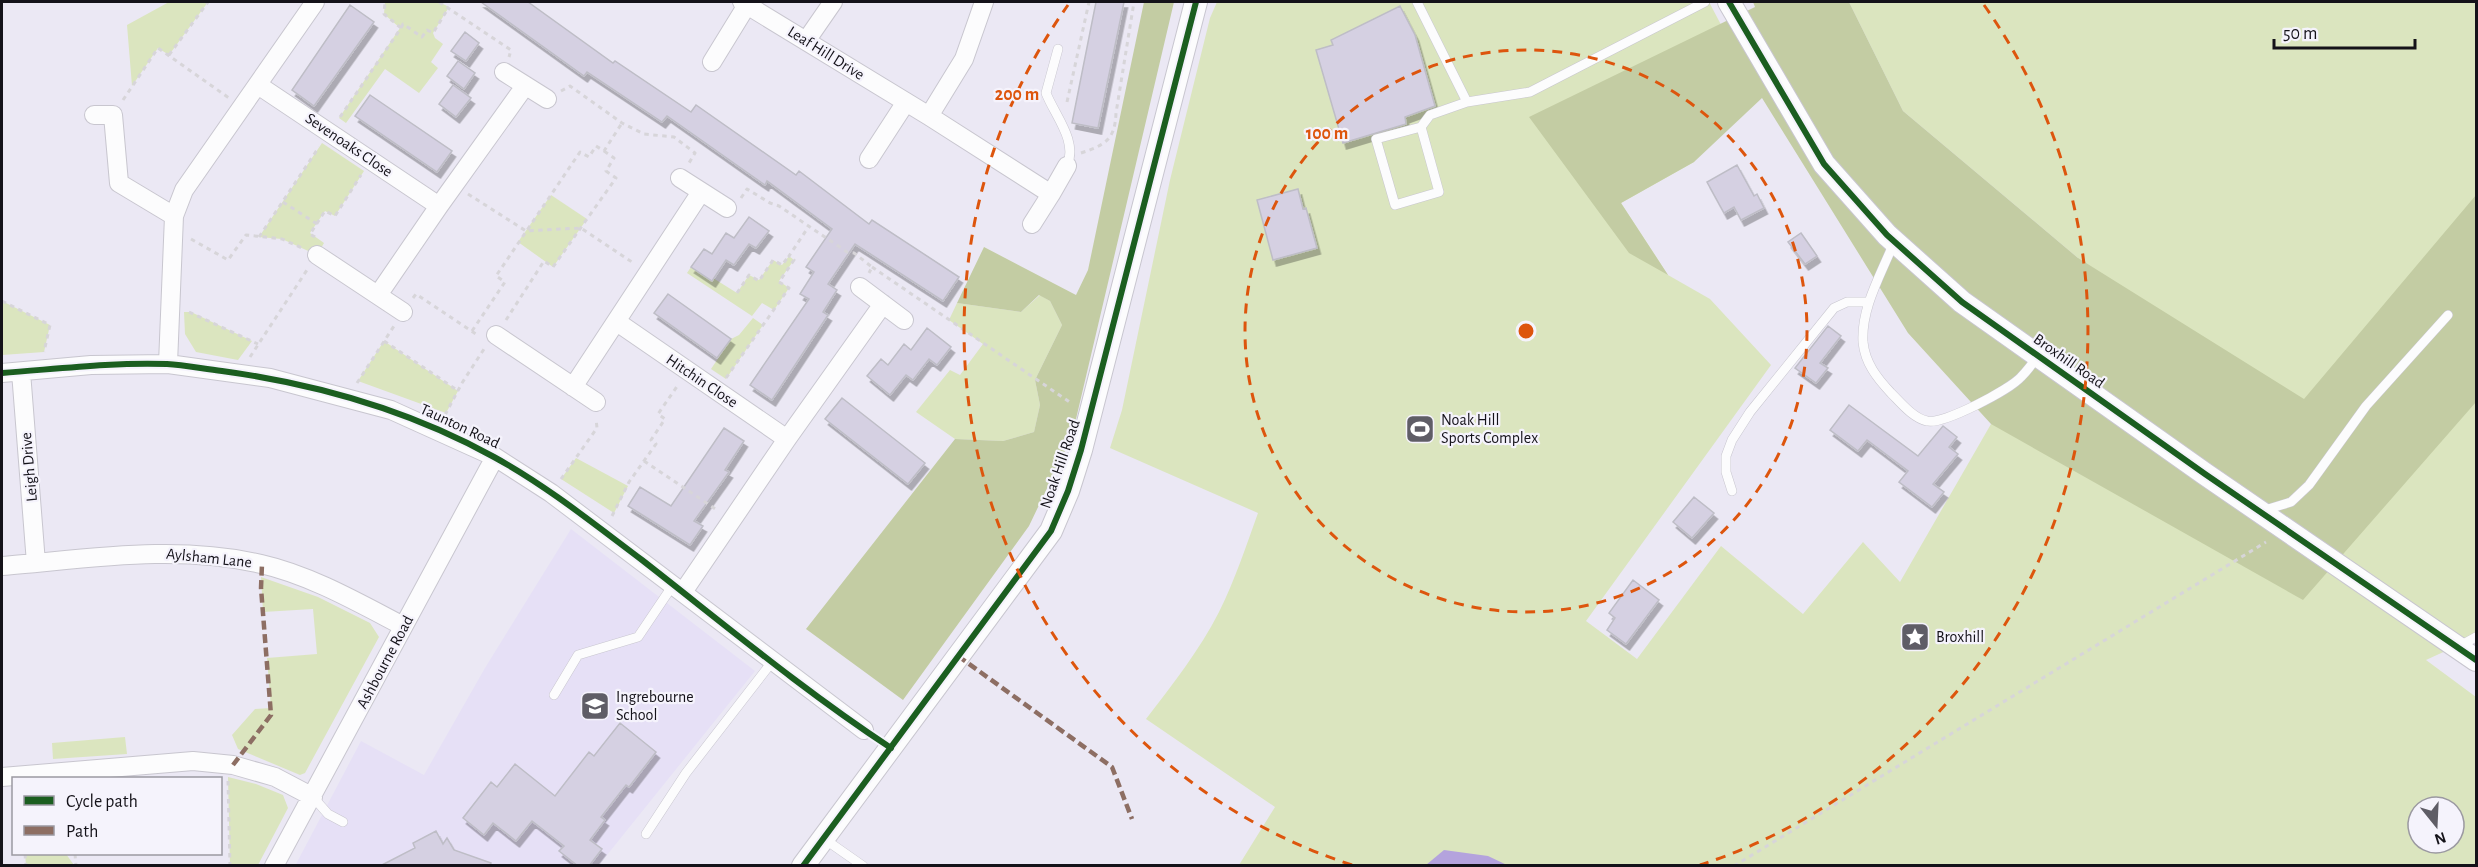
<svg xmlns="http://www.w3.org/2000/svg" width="2478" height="867" viewBox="0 0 2478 867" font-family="'Alegreya Sans',sans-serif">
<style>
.built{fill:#e6e0f6}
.green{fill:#dbe5bf;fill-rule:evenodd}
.forest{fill:#c3cca3}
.water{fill:#b4a3dd}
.building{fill:#d5d0e2;stroke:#bebdc6;stroke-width:1.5;filter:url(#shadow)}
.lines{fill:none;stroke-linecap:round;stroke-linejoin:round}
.service-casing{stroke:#c8c6cf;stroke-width:10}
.minor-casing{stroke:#c8c6cf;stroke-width:20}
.tertiary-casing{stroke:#c8c6cf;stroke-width:24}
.path{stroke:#d7d5d9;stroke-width:3;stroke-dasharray:4.5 4.5;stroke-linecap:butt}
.service{stroke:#fcfcfd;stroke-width:9}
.minor{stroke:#fcfcfd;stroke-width:18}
.tertiary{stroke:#fcfcfd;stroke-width:22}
.quiet{stroke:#8d6e63;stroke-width:4.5;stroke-dasharray:9 4.5;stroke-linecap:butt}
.cycleway-casing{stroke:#f5f3fc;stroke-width:10}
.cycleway{stroke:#1b5e20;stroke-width:6}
.ring{fill:none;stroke:#dd550d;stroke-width:3;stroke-dasharray:10 8}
.labels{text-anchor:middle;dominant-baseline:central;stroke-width:4.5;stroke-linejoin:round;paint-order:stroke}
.street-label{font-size:16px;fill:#141219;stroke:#f5f3fc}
.poi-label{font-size:16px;fill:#141219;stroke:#f5f3fc;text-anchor:start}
.centre{fill:#dd550d;stroke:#f5f3fc;stroke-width:3}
.ring-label{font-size:18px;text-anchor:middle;font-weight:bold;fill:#dd550d;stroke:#f5f3fc;stroke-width:4.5;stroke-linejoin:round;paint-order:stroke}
</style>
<defs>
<filter id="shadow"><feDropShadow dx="3.5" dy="6" stdDeviation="0" flood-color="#0004"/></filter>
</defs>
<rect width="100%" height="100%" fill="#ebe8f4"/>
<!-- built -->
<path class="built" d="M571 529 755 671 599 865 295 866 361 741 424 775 485 668Z"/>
<!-- green -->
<path class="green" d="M169 2H208L169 55 158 48 132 86 127 25Z
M385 2H439L449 7 433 33 435 38 443 44 431 62 438 68 419 93 385 69 346 123 339 118 400 28 384 14Z
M1217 2H1709L1736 53 1694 162 1621 203 1668 275 1710 299 1771 365 1586 621 1637 659 1721 546 1803 614 1863 542 1900 582 1991 424 2078 258 1903 111 1849 2H2476V637L2426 660 2476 697V865H1239L1275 807 1146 719C1172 685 1199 651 1219 612 1235 580 1246 546 1258 513L1110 448 1122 410 1170 180 1210 18ZM2418 807H2454V843H2418Z
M322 143 364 171 335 216 325 211 310 233 324 243 317 255 282 239 259 237Z
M551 195 587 219 553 267 518 242Z
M789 256 794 260 779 281 789 288 774 310 762 303 752 316 687 273 691 267 711 281 713 278 737 293 749 275 759 280 773 260 782 265Z
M1040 295 1050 301 1062 325 1035 380 1040 405 1034 432 1003 441 955 439 916 412 950 370 960 375 983 344 949 320 957 303 1021 312Z
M2 301 50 325 44 352 2 355Z
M184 312H191L252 341 238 360 196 352 185 334Z
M753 318 763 325 726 379 711 369 731 339 739 335Z
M384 341 458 391 446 413 358 381Z
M576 458 628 486 614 513 561 479Z
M261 577 318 597 370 623 379 637 305 773 300 775 238 749 232 735 255 709 271 708 267 658 317 654 313 609 263 612Z
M125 737 127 754 53 759 52 743Z
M228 777 256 784 283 795 288 808 258 865H230Z
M25 854H66L74 865H26Z"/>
<!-- forest -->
<path class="forest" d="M1144 2H1174L1072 436 1029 526 903 700 806 629 955 439 1003 441 1034 432 1040 405 1035 380 1062 325 1050 301 1039 295 1021 312 957 303 984 247 1076 295 1088 270Z
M1753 2H1849L1903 111 2078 258 2304 399 2476 195V402L2303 600 1991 424 1908 333 1762 98 1694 162 1621 203 1668 275 1629 253 1529 117 1755 7Z"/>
<!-- water -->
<path class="water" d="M1444 850 1488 856 1507 865H1426Z"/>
<!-- building -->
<path class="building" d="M481 2H528L613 63 615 61 691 112 696 105 796 175 799 171 869 224 872 220 959 277 943 301 855 244 828 284 837 290 823 312 828 315 772 400 750 385 809 299 800 294 814 272 806 267 832 229 767 181 765 185 667 116 662 122 587 72 584 76Z
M1096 2H1124L1098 128 1072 123Z
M350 5 374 22 314 106 292 90Z
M1400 6 1415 35 1435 106 1405 117 1406 124 1343 143 1316 50 1333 45 1331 40Z
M465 32 479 43 466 61 451 51Z
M458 61 475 73 464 89 447 76Z
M453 85 471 98 456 117 439 104Z
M370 95 452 151 437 172 355 116Z
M1737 165 1754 196 1757 194 1764 208 1741 220 1734 207 1724 213 1707 182Z
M1298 189 1303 209 1306 208 1317 248 1273 260 1257 200Z
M749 217 769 231 756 248 749 244 734 265 726 260 712 281 691 267 704 249 712 254 726 233 734 238Z
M1801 233 1817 256 1805 264 1788 242Z
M668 294 731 339 717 358 654 313Z
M1828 326 1841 336 1820 363 1828 368 1816 383 1795 368Z
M927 328 951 347 937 365 929 359 913 380 906 375 890 395 867 376 881 359 888 365 904 344 911 350Z
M842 398 925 463 908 484 825 419Z
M1849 405 1918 456 1943 426 1957 437 1949 447 1958 454 1933 484 1944 492 1932 507 1899 482 1908 471 1867 440 1858 451 1830 430Z
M724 428 744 441 725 470 729 472 694 521 703 526 690 545 628 506 640 487 671 506Z
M1694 497 1714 513 1692 538 1673 522Z
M1633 580 1659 600 1626 644 1607 630 1615 618 1609 613Z
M620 723 656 752 629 787 626 785 601 817 605 820 590 840 602 849 589 866H578L559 851 564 846 532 821 516 841 493 823 484 835 463 818 491 782 497 787 515 764 555 796 589 752 594 756Z
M436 831 443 844 447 838 454 850 491 863 490 866H380L415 848 413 843Z"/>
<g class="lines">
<!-- service casing -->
<g class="service-casing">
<path id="service" d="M1417 2 1467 102
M1058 49 1046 93C1055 116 1078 141 1067 166
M1421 127 1439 192 1395 205 1376 139 1421 127 1430 115 1467 102 1530 92 1705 2
M1894 242C1882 273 1861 307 1863 342 1865 363 1877 378 1891 393 1901 403 1913 418 1927 421 1943 425 2009 390 2021 377 2027 371 2033 363 2038 356
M1732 491 1726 472V456L1732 440 1750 412 1834 308 1847 302H1869
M2265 510 2291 502 2309 485 2366 406 2448 315
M2458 647 2476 637
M554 695 578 655 638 637 673 585
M313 797 328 814 343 822
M646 834 686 773 772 662
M823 838 863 866"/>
</g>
<!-- minor casing -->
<g class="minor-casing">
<path id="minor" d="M742 2 929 116 1051 194 1067 166
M806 41 833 2
M712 62 747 5
M504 72 547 99
M258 85 439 206
M94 115H113L119 183 174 216
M929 116 964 59 984 2
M869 159 906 102
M680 178 727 208
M1032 224 1051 194
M317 255 403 312
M860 287 904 320
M378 295 439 206 525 86
M617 322 787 439
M496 335 596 402
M168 364 174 216 184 190 315 2
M21 372 36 563
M2 373 91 365 168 364 270 378 391 410 495 457 551 493 864 730
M573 387 701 192
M2 566C87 559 176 544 261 564 310 575 359 603 403 626
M683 592 787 439 883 304
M2 777 193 761 233 765 275 777 313 797
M274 866 495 457"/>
</g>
<!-- tertiary casing -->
<g class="tertiary-casing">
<path id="tertiary" d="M1729 2 1824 164 1887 235 1962 302 2205 474 2476 660
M803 866 1051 531 1068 491 1081 450 1196 2"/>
</g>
<!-- path -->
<path class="path" d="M439 2 511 50 509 57
M401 28 403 24 422 37 427 30 433 33 449 7
M169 55 208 2
M561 91 570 86 622 123 644 134 674 137 695 153 689 163
M123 100 158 48 229 98
M1067 102 1089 2
M340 117 401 28 384 14 385 2
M1081 153C1105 145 1115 140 1116 113L1134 2
M468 194 526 231 581 228 632 262
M741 198 747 189 770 203 779 206 847 252 854 253 872 267 869 273
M283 202 317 224
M259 237 319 147
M315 237 310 234 325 211 335 216 361 175
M191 239 228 260 246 235 282 239 302 248
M872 267 1071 403
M737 293 749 275 759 281 773 260 782 265 789 256
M413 298 416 294 479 336
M2 301 50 325 44 352
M189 312 258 344
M506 320 544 261 553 267 616 178 606 171 614 158 604 151
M472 331 505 282 496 276 580 152 589 157 596 146 604 151 622 123
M384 341 457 390
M250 357 307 270
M726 378 789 288 779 282 794 260 789 256 809 226
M357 383 394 326
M445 415 462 383 484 349
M644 461 717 510
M561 479 597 428 596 419
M612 516 629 482 656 444 651 440 665 419 658 414 678 385
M228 781 230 866
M25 854 26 866
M75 854 76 866
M1734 866 2266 542"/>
<!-- service -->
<use href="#service" class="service"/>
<!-- minor -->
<use href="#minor" class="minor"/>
<!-- tertiary -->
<use href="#tertiary" class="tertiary"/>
<!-- quiet -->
<path class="quiet" d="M958 656 1112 767 1132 819
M233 765 271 715 261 588 262 564"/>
<!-- cycleway casing -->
<g class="cycleway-casing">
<path id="cycleway" d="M1729 2 1824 164 1887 235 1962 302 2205 474 2476 660
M2 373C57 369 112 362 167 364 185 365 204 369 222 371 317 384 409 410 494 457 547 486 594 524 642 560 724 624 804 691 891 748
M803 866 1051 531 1068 491 1081 450 1196 2"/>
</g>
<!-- cycleway -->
<use href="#cycleway" class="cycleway"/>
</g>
<!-- distance rings -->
<g class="ring">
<circle cx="1526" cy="331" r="281"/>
<path d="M1352 865A562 562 0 0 1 1068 5M1984 5A562 562 0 0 1 1700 865"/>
</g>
<!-- icons -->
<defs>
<g id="stadium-square" transform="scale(1.5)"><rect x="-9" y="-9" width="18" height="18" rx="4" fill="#5f5d66" stroke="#f5f3fc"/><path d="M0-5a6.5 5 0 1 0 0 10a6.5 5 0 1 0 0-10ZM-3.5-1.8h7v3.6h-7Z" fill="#fff"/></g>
<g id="sight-square" transform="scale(1.5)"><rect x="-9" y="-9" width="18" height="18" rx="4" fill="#5f5d66" stroke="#f5f3fc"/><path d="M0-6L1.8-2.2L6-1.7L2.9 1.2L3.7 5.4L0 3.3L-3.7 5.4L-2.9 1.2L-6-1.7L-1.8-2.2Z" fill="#fff"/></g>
<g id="school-square" transform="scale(1.5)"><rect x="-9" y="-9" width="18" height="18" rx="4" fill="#5f5d66" stroke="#f5f3fc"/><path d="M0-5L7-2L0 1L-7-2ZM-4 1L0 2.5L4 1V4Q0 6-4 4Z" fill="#fff"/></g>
</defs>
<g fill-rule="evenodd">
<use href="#stadium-square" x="1420" y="429"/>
<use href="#sight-square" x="1915" y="637"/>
<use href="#school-square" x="595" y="706"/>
</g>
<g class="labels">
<!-- street labels -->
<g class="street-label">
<text transform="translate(826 53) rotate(32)">Leaf Hill Drive</text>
<text transform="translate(349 145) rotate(34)">Sevenoaks Close</text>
<text transform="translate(2069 361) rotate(35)">Broxhill Road</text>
<text transform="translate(702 381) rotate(34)">Hitchin Close</text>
<text transform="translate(460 426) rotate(25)">Taunton Road</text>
<text transform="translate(1060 464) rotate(-71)">Noak Hill Road</text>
<text transform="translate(29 467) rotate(-95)">Leigh Drive</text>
<text transform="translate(209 558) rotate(6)">Aylsham Lane</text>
<text transform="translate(385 662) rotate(-62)">Ashbourne Road</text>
</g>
<!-- poi labels -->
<g class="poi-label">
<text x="1441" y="420">Noak Hill<tspan x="1441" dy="18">Sports Complex</tspan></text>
<text x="1936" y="637">Broxhill</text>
<text x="616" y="697">Ingrebourne<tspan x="616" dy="18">School</tspan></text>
</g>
</g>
<circle cx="1526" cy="331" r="9" class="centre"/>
<g class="ring-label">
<text x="1017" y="100">200 m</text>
<text x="1327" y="139">100 m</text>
</g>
<!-- border -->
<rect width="2478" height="867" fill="none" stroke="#141219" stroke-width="6"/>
<!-- legend -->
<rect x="12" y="777" width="210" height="78" fill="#f5f3fc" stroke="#9b99a1" stroke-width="1.5"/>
<rect x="24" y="796" width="30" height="9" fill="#1b5e20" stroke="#9b99a1" stroke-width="1.5"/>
<text x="66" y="807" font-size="18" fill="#141219">Cycle path</text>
<rect x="24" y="826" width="30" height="9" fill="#8d6e63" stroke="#9b99a1" stroke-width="1.5"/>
<text x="66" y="837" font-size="18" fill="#141219">Path</text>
<!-- north arrow -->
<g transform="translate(2436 825) rotate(162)"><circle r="28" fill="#f5f3fc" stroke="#9b99a1" stroke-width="1.5"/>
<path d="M0-4.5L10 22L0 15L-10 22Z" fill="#5f5d66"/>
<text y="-9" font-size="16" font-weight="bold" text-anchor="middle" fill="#141219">N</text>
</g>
<!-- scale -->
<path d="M2274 39v9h141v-9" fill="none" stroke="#141219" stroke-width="3"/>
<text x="2283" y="39" font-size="18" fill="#141219" stroke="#f5f3fc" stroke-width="4.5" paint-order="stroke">50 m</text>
</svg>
